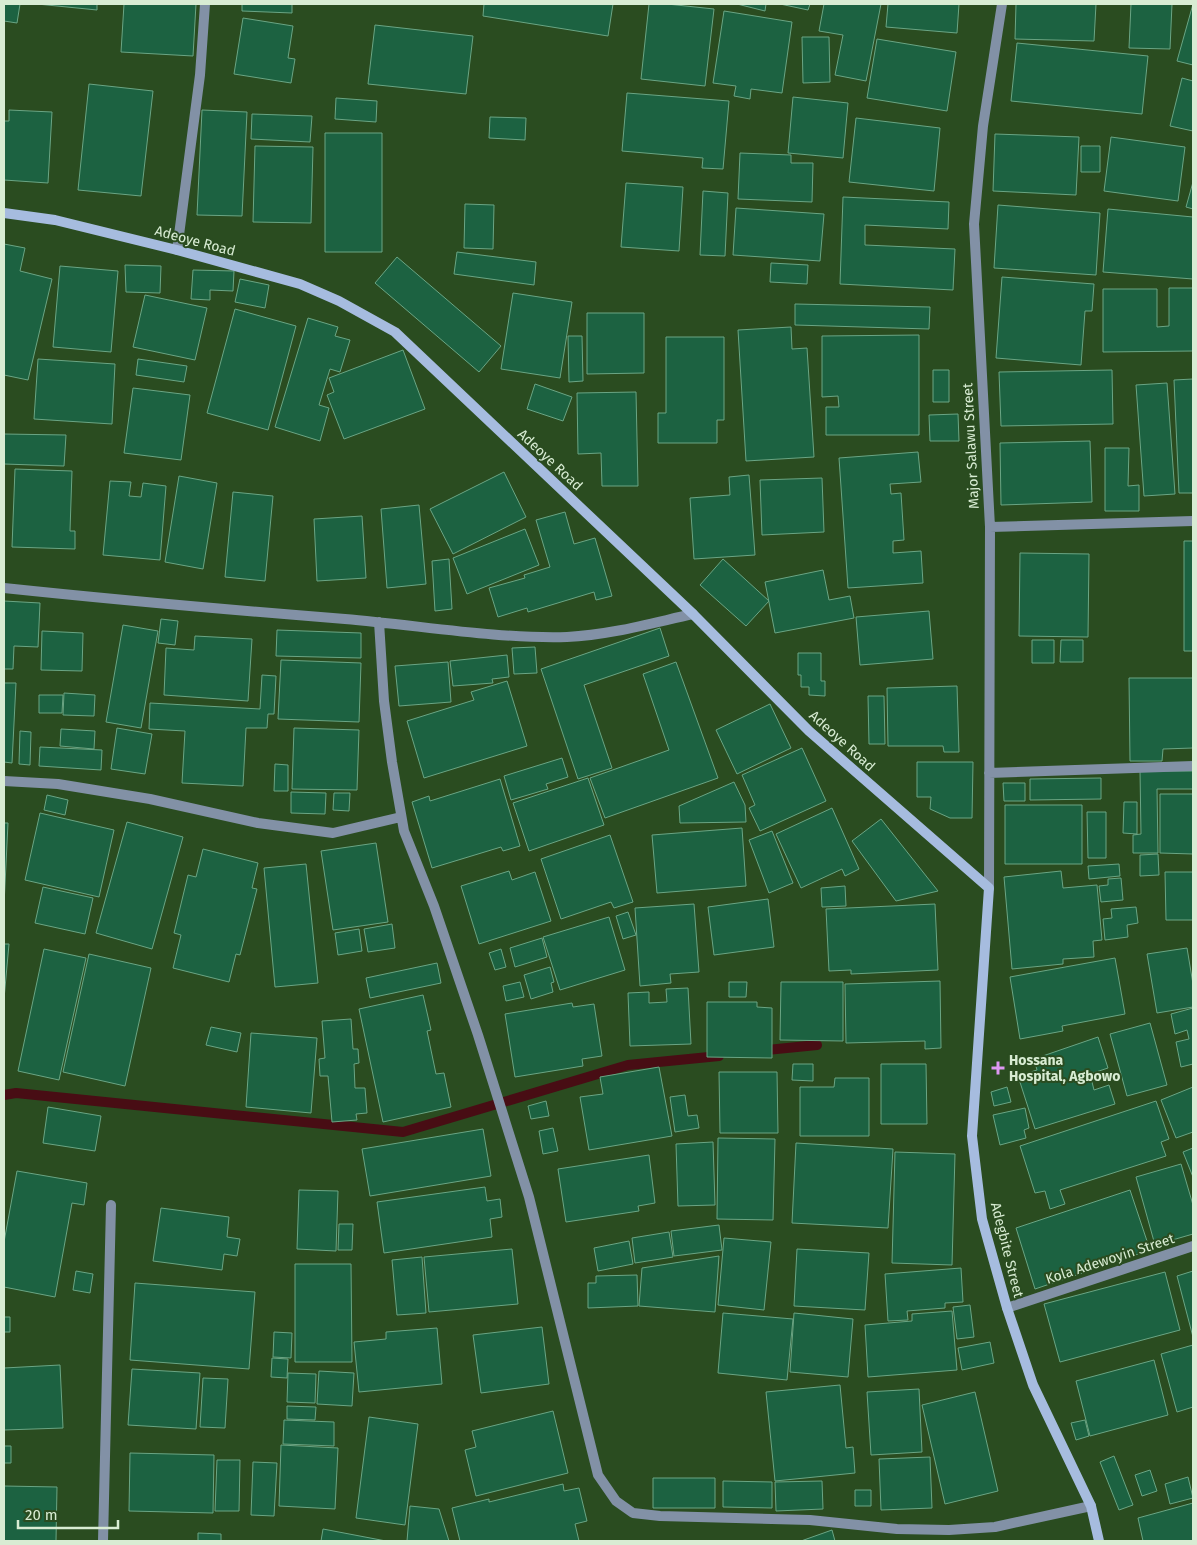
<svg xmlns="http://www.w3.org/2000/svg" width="1197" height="1545" viewBox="0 0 1197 1545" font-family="'Fira Sans',sans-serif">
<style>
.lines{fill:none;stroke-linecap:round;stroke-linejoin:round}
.stream{stroke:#480d14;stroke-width:10}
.building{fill:#1c6241;stroke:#6aa584}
.street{stroke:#8291a6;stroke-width:10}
.secondary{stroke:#a6bcdf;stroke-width:10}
.poi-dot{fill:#de98f2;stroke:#2a4c20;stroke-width:2}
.labels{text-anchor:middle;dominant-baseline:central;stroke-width:4;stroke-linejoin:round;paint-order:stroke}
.street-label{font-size:14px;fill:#d8ecd3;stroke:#2a4c20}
.poi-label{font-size:14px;font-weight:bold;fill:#d8ecd3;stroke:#2a4c20;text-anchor:start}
</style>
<rect width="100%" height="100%" fill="#2a4c20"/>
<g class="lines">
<!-- stream -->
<path class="stream" d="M758 1051 817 1045
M4 1095 16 1093 403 1132 628 1065 719 1056"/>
</g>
<!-- building -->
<path class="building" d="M4 4H20L17 23 4 21Z
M37 4H97V10Z
M124 4H196L193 56 121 52Z
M242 4H292V13L242 11Z
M484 4H613L608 36 483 16Z
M649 4H667L714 9 705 86 641 79Z
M737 4H766L765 11Z
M780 4H810L808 10Z
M824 4H881L866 81 835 75 843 35 819 31Z
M888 4H959L957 33 886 27Z
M1016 4H1096L1094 41 1015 39Z
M1131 4H1172L1170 49 1129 48Z
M1193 4V65L1177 61Z
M724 11 792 22 782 93 751 89 750 99 734 96 736 86 713 83Z
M243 18 293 26 288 58 295 59 291 83 234 74Z
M375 25 473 36 466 94 368 84Z
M802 37H829L830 82 803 83Z
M877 39 956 52 947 111 867 98Z
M1017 43 1148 56 1142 114 1011 101Z
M1182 78 1193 81V131L1170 126Z
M89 84 153 91 141 196 78 190Z
M627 93 729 101 723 169 702 168 703 158 622 151Z
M793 97 848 103 843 158 788 153Z
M336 98 377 101 376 122 335 119Z
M9 110 52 112 48 183 4 180V121H9Z
M202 110 247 112 242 216 197 215Z
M252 114 312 116 310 142 251 139Z
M490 117 526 118 525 140 489 138Z
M856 118 940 128 934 191 849 182Z
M325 133H382V252H325Z
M995 134 1079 137 1076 195 993 191Z
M1111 137 1185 147 1178 201 1104 191Z
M255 146 313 147 311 223 253 222Z
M1081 146H1100V172H1081Z
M740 153 791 155V163H813L812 202 738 199Z
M1193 182V209L1186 207Z
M626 183 683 187 679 251 621 247Z
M703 191 728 193 725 256 700 255Z
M843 197 949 202 948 229 865 225V245L955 249 953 290 840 284Z
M465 204 494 205 493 249 464 248Z
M998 205 1100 213 1096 275 994 268Z
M736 208 824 214 820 261 733 255Z
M1108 209 1193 217V279L1103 272Z
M4 244 25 248 20 271 52 279 28 380 4 375Z
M457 252 536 262 534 285 454 274Z
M397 257 501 346 479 372 375 283Z
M771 263 808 265 807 284 770 282Z
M125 265 161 266 160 293 126 292Z
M60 266 118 271 111 352 53 347Z
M193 270 234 271 233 291 210 290V300L191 299Z
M1002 277 1094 284 1092 311H1085L1081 365 996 358Z
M240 279 269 285 265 308 235 302Z
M1169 288H1193V351L1103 352V289H1157V327L1169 326Z
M513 293 572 302 560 378 501 369Z
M145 295 207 308 195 360 133 347Z
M795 304 930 307 929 329 795 325Z
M235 309 296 326 268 430 207 413Z
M587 313H644V373L587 374Z
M308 318 338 327 335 336 350 340 340 372 330 369 319 405 329 408 320 441 275 427Z
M791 327 792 349 807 348 814 457 746 461 738 330Z
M919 335V435H826V407H839L838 396 822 397V336Z
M568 336H582L583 381 569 382Z
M666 337H724V420H717V443H658V413H666Z
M403 350 425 409 344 439 327 395 334 392 329 378Z
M38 359 115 364 112 424 34 419Z
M138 359 187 366 184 382 136 375Z
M933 370H949V402H933Z
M1112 370 1113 424 1001 426 999 372Z
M1193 379V493H1179L1174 380Z
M1167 383 1175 494 1144 496 1136 385Z
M535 384 572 397 563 421 527 409Z
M133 388 190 395 181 460 124 453Z
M636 392 638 486H602L601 453 578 454 577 393Z
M958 414 959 441H930L929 415Z
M4 434 66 435 64 466 4 464Z
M1090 441 1092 502 1001 505 1000 443Z
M1105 448H1129L1128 486 1139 485V511H1105Z
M918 452 921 482 890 484 891 494 901 493 904 540 893 541V553L921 551 923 583 848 588 839 458Z
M15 469 72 471 70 531H75V549L12 547Z
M504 472 526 517 453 554 430 509Z
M749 475 755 555 694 559 690 498 730 495 729 477Z
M179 476 217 483 203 569 165 562Z
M822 478 824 532 762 535 760 480Z
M110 481 131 482 129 496 141 497 143 483 166 486 160 560 103 555Z
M233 492 273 496 265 581 225 577Z
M419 505 426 584 387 588 381 509Z
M565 512 574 544 595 538 612 596 596 600 594 592 528 612 527 608 498 617 489 588 525 578 524 575 550 567 536 520Z
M362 516 366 578 317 581 314 519Z
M525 529 539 565 467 594 453 558Z
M1184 541H1193V651H1184Z
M1020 553 1089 554 1088 637 1019 636Z
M449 559 452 609 435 611 432 561Z
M723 559 769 601 746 626 700 585Z
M823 570 829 600 850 596 854 618 775 633 765 582Z
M4 601 40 603 38 647 14 646 13 669H4Z
M929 611 933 659 860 665 856 617Z
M161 619 178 621 175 645 158 643Z
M123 625 158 631 141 728 106 722Z
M660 628 669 656 584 685 612 768 578 779 541 669Z
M277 630 361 633V658L276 656Z
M42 631 83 633 82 671 41 670Z
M195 636 252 639 248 701 164 695 166 648 194 650Z
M1032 640H1054V663H1032Z
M1061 640H1083V662H1060Z
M535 647 537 673 514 674 512 648Z
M798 653H821V681H825V696L809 695V687H801V675H798Z
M507 655 509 677 492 679 493 683 453 686 450 661Z
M281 660 361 663 359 722 278 719Z
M448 662 451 702 399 706 395 666Z
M676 662 718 778 605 818 590 778 669 750 643 674Z
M262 675 276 676 274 714H268L267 728H246L243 786 182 783 185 731 149 729 150 703 260 709Z
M1129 678H1193V748L1163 749 1162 761H1130Z
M507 681 527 746 424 778 407 721 474 700 471 692Z
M4 683H16L12 763 4 762Z
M957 686 959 752H944L943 746H888L887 688Z
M64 693 95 695 94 716 63 715Z
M39 695H63L62 713H39Z
M868 696H884L885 744H869Z
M770 704 791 748 737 774 716 730Z
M117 728 152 734 145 774 111 769Z
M294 728 359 730 357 790 292 789Z
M61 729 95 731 94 749 60 746Z
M20 731 31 732 30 765 19 764Z
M40 747 102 750 101 770 39 766Z
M802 748 826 801 760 831 749 808 755 805 742 775Z
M562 758 568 777 546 784 548 789 511 800 504 776Z
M917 762H973L972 818H950L930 809 931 797H917Z
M275 764 288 765V791H274Z
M1140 771H1193V789H1157L1158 853H1133V835L1141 834Z
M588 778 604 825 529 851 513 803Z
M1101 778V799L1030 800V779Z
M500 779 520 846 503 851 501 847 432 868 412 802 429 796 430 801Z
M734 782 745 805 746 822 680 823 679 806Z
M1003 783H1025V801H1004Z
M291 792 326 793 325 814 291 813Z
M334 793H350L349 811 333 810Z
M1160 794H1193V854L1160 853Z
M47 795 68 800 65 815 44 810Z
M1124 802H1137V834L1123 833Z
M1005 805H1082V864H1005Z
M832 808 859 869 845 876 842 869 801 888 776 834Z
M1087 812H1106V858H1088Z
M40 813 114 830 99 897 25 880Z
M881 819 938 891 896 901 852 841Z
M127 822 183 837 152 949 96 933Z
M4 823H8L4 905Z
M742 828 746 886 657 893 652 835Z
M772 831 793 883 769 893 749 840Z
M610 835 633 902 614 908 611 902 561 919 541 859Z
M376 843 388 922 333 930 321 851Z
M203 849 258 863 252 888 257 889 240 955 236 954 229 982 173 968 181 935 174 933 188 875 196 877Z
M1158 854 1159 875 1140 876V855Z
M306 864 318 983 275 987 264 868Z
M1119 864 1120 876 1089 879 1088 866Z
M509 871 512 880 535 872 551 921 479 944 461 886Z
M1061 871 1063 888 1097 885 1102 940 1093 941 1094 957 1063 959V964L1012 969 1004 877Z
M1165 872H1193V920H1166Z
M1121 878 1123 900 1101 902 1099 886 1108 885V879Z
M845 886 846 906 822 907 821 888Z
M43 887 93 898 85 934 35 923Z
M768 899 774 947 714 955 708 907Z
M694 904 699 972 670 974 671 983 640 986 635 908Z
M935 904 938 970 851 974V970L829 971 826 909Z
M1136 907 1138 923 1127 925 1128 937 1105 940 1103 919 1112 918 1111 909Z
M628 912 636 935 623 939 616 916Z
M609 917 625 970 560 990 543 937Z
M392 924 395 948 368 952 364 929Z
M359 929 362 951 338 955 335 933Z
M542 938 547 957 515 967 510 948Z
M4 944H9L4 999Z
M1187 948 1193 984V1007L1157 1013 1147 954Z
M44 949 86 958 59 1080 18 1071Z
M501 949 506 967 495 970 489 953Z
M89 954 151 968 125 1086 63 1072Z
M1115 958 1125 1014 1062 1026 1063 1031 1020 1039 1010 977Z
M437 963 441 983 370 998 366 978Z
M550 967 554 982 551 983 553 992 531 999 524 975Z
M940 981 941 1048 925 1049V1041L846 1043 845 984Z
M520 982 524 997 506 1001 503 986Z
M729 982H747L746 997H729Z
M781 982H843V1041L780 1040Z
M688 988 691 1044 630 1046 628 993 649 992V1003L667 1002 666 989Z
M423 995 431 1030 427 1031 436 1074 444 1073 451 1107 383 1122 359 1009Z
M707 1002H757V1007L772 1008V1058L707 1057Z
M572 1003 573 1007 594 1004 602 1056 582 1059 583 1066 515 1077 505 1014Z
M1193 1008V1064L1181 1067 1176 1042 1189 1039 1187 1030 1175 1034 1171 1014Z
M351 1019 353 1049H358L359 1063 354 1064 355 1088H365L367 1113 356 1114 357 1120 332 1122 328 1076H320L319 1059 325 1058 322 1021Z
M1150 1023 1167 1085 1127 1096 1110 1034Z
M211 1027 241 1033 237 1052 206 1045Z
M251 1033 317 1038 311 1113 246 1107Z
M1098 1037 1108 1068 1090 1074 1094 1090 1109 1085 1115 1104 1035 1129 1018 1076 1037 1070 1034 1059Z
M793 1064H813V1081L792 1080Z
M881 1064H926L927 1124H881Z
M659 1067 672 1136 589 1150 580 1097 603 1094 600 1077Z
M719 1072H777L778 1133H720Z
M835 1078H869V1136H800V1087H834Z
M1007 1087 1011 1102 994 1106 991 1092Z
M1193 1087V1132L1176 1138 1161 1100Z
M685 1095 688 1116 697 1115 699 1128 675 1132 670 1097Z
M546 1101 549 1116 531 1119 528 1106Z
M1156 1101 1169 1139 1161 1142 1166 1156 1060 1190 1065 1204 1050 1209 1045 1191 1035 1193 1020 1146Z
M48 1107 101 1116 95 1151 43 1143Z
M1025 1108 1029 1128 1024 1130 1026 1138 1000 1145 993 1115Z
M553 1128 558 1151 543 1154 539 1131Z
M483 1129 491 1176 370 1196 362 1149Z
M718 1138 775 1139 773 1220 717 1219Z
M713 1142 715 1205 678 1206 676 1144Z
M796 1143 893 1149 888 1228 792 1223Z
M1193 1148V1177L1183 1152Z
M895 1152 955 1154 952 1265 892 1263Z
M649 1155 655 1203 638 1206 639 1211 566 1222 558 1169Z
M1181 1164 1193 1205V1234L1155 1245 1136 1177Z
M17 1171 87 1183 84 1205 72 1203 55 1297 4 1287V1242Z
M485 1187 487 1201 500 1199 502 1217 490 1219 492 1237 384 1253 377 1202Z
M299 1190 338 1191 336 1251 297 1249Z
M1130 1190 1150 1250 1035 1289 1016 1228Z
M161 1208 229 1217 227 1237 240 1239 237 1256 224 1254 222 1270 153 1261Z
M339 1224H353L352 1250H338Z
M719 1225 722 1250 674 1256 671 1231Z
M669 1232 673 1257 635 1263 632 1238Z
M724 1238 771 1242 764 1310 718 1305Z
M629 1241 633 1264 598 1271 594 1248Z
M512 1249 518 1304 429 1312 424 1257Z
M797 1249 869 1253 865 1310 794 1306Z
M719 1256 715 1312 639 1306 642 1268Z
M422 1257 426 1313 397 1315 392 1260Z
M295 1264H351L352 1362H295Z
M961 1268 963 1302 945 1303V1308L907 1311 908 1320 888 1321 885 1274Z
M76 1271 93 1274 90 1293 73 1290Z
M1193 1271V1337L1177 1276Z
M1165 1272 1180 1330 1060 1362 1044 1304Z
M637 1275 638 1306 588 1308V1283H596V1276Z
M135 1283 255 1292 249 1369 130 1360Z
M970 1305 974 1337 957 1339 953 1307Z
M952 1311 957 1370 868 1377 865 1325 912 1321V1314Z
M723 1313 793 1319 787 1380 718 1373Z
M794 1313 853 1319 848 1377 790 1372Z
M4 1317H10V1332H4Z
M542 1327 549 1384 481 1393 473 1335Z
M437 1328 442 1384 359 1392 354 1342 386 1339V1332Z
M274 1332 292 1333 291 1358 273 1357Z
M990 1342 994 1363 962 1370 958 1348Z
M1193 1345V1407L1177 1412 1161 1354Z
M272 1358 288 1359 287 1378 271 1377Z
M1154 1360 1168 1415 1090 1436 1076 1381Z
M60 1365 63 1428 4 1430V1368Z
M132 1369 200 1373 196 1429 128 1425Z
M319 1371 354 1373 352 1406 317 1404Z
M288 1373 316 1374 315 1403 287 1402Z
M203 1378 228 1379 225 1428 200 1427Z
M840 1385 846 1448 853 1447 855 1473 775 1481 766 1392Z
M919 1389 922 1452 871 1455 867 1392Z
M975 1392 998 1491 945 1504 922 1405Z
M287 1406 316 1407 315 1420 287 1419Z
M553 1411 568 1473 476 1496 465 1450 476 1447 472 1431Z
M369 1417 418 1424 405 1525 356 1518Z
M284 1420 334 1422V1446L283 1444Z
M1085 1420 1089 1436 1076 1440 1071 1423Z
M281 1445 338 1448 335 1509 279 1506Z
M4 1446H11V1463H4Z
M130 1453 214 1455 213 1513 129 1511Z
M1114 1456 1133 1505 1119 1510 1100 1462Z
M930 1457 932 1508 881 1510 879 1459Z
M217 1460H240L239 1511H215Z
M253 1462 277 1463 274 1516 251 1515Z
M1150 1470 1157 1491 1142 1496 1135 1475Z
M1188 1477 1193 1498 1170 1504 1165 1484Z
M653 1478H715V1508H653Z
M723 1481 772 1482V1508L723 1507Z
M822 1481 823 1509 776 1511 775 1482Z
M563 1484 564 1491 579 1488 587 1521 575 1524 579 1541H460L452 1508 489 1499V1502Z
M4 1486 57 1487 56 1541H4Z
M855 1490H871V1506H855Z
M1193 1503V1541H1143L1138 1518Z
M410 1506 439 1509 449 1541H407Z
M323 1529 386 1541H321Z
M832 1530 835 1541H801Z
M198 1533 221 1534V1541H198Z"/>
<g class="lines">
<!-- street -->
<path class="street" d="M177 250 200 75 205 4
M990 527 1193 521
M4 588C118 600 231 610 345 619 418 625 495 639 567 637 610 635 652 623 693 614
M379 622 384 701 392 762 404 831 434 906 478 1035 529 1197 598 1475 616 1501 633 1513 660 1516 810 1520 897 1529 949 1530 995 1527 1091 1506
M989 773 1193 766
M4 781 58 784 150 799 258 823 333 833 401 817
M989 888 990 527 974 224 983 126 1002 4
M1007 1308 1193 1246
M103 1541 111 1205"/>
<!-- secondary -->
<path class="secondary" d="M4 213 55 220 177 250 300 284 339 301 395 332 693 614 809 731 989 888 972 1136 982 1219 1007 1308 1033 1385 1091 1506 1099 1541"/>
</g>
<!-- markers -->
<path class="poi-dot" d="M995.5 1060.5h5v5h5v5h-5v5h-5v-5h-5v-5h5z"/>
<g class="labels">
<!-- street labels -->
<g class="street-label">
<text transform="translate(195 241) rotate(15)">Adeoye Road</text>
<text transform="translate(971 446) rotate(-93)">Major Salawu Street</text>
<text transform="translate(550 460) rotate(43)">Adeoye Road</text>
<text transform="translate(842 741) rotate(42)">Adeoye Road</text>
<text transform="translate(1007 1250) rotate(76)">Adegbite Street</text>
<text transform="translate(1110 1259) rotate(-18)">Kola Adewoyin Street</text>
</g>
<!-- poi labels -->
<g class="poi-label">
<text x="1009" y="1060">Hossana<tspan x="1009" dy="16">Hospital, Agbowo</tspan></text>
</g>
</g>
<!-- border -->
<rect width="1197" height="1545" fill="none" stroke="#d8ecd3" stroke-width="10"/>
<!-- scale -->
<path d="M18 1520v8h100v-8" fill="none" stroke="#d8ecd3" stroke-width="2.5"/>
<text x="25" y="1520" font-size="15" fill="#d8ecd3" stroke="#2a4c20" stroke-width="4" paint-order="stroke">20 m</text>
</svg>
